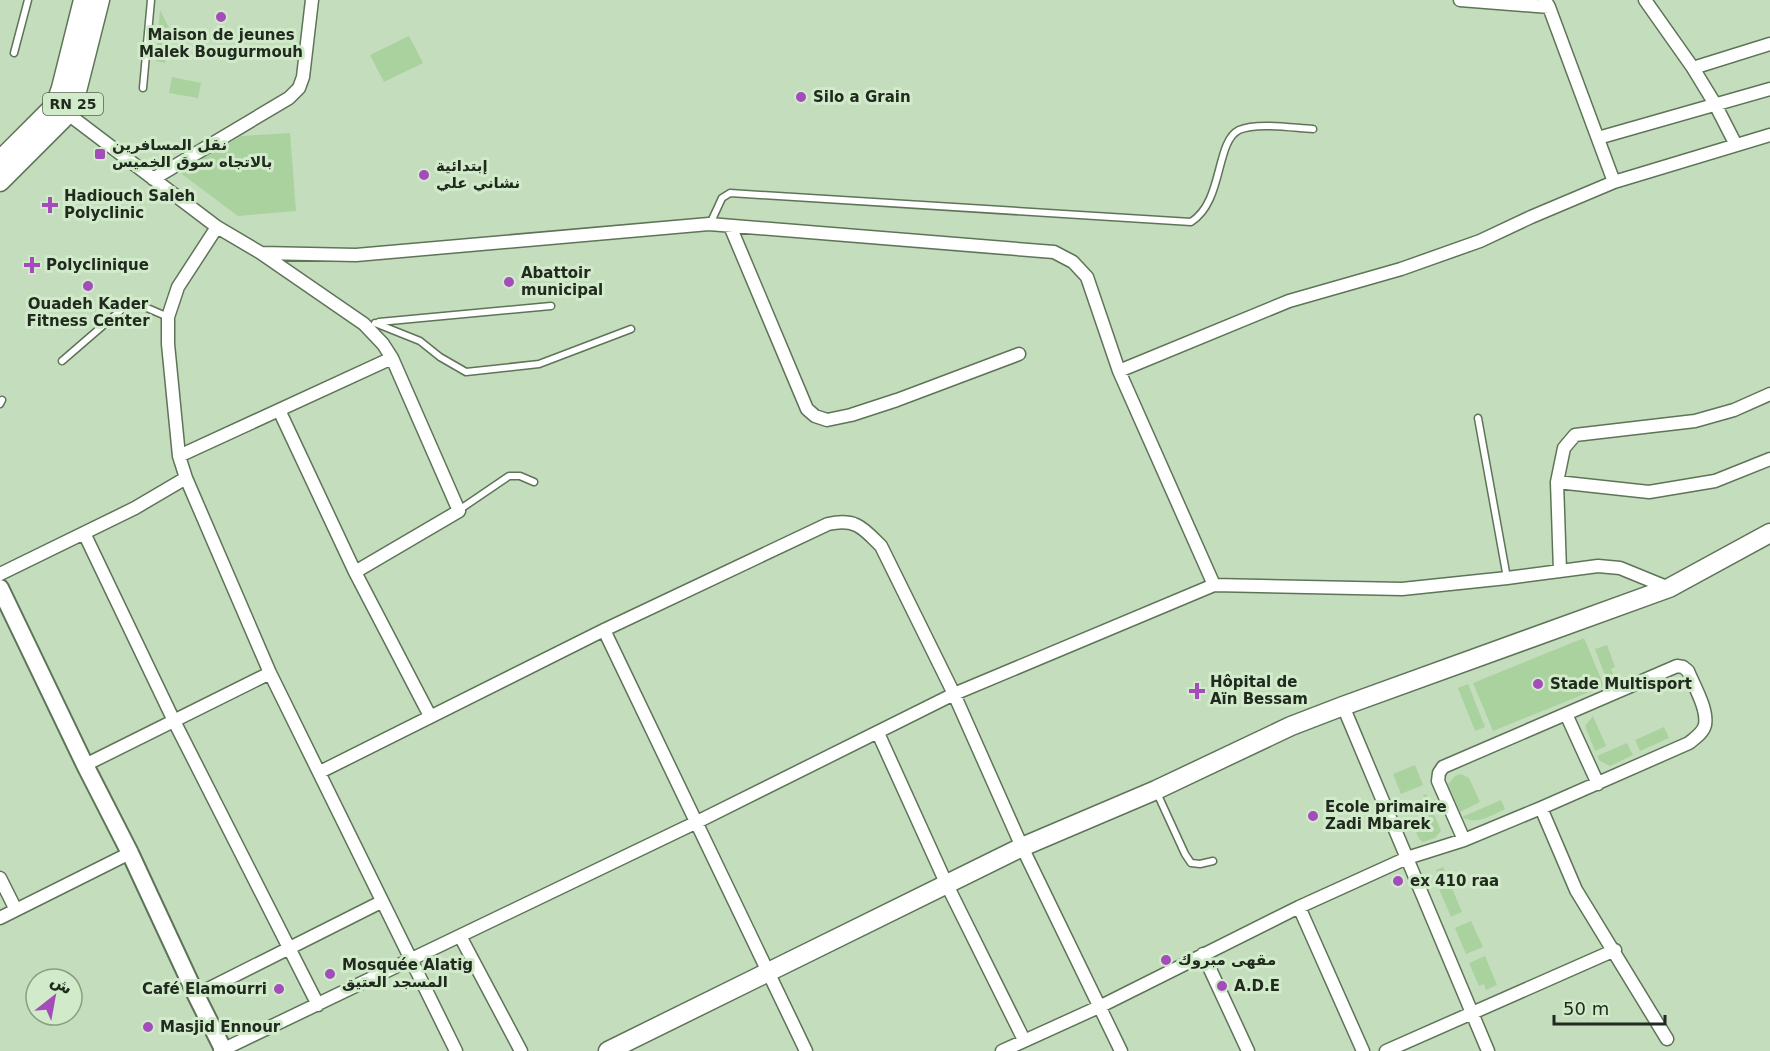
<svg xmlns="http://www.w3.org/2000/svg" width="1770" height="1051" viewBox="0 0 1770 1051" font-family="'DejaVu Sans','Noto Sans Arabic',sans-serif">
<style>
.green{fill:#aad29f}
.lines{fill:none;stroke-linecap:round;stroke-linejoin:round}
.lane-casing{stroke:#5e7458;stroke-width:9}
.street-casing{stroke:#5e7458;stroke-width:15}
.secondary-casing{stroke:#5e7458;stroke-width:20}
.primary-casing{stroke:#5e7458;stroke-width:21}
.lane{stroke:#fff;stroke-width:6}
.street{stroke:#fff;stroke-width:12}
.secondary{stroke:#fff;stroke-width:16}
.primary{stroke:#fff;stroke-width:18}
.poi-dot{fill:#a44dba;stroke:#d1ebca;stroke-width:2}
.labels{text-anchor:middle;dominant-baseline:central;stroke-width:6;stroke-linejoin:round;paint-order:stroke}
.shield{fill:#d1ebca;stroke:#556452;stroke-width:1.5}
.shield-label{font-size:14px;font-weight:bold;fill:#202a1e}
.poi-label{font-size:15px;font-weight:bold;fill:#202a1e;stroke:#d1ebca;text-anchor:start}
</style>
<rect width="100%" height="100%" fill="#c4ddbd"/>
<!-- green -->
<path class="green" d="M160 10 172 34 165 63 156 61Z
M409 36 423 63 384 82 370 55Z
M172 77 201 83 198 98 169 93Z
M290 133 296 211 238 216 179 172 241 136Z
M1584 638 1604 686 1493 731 1473 683Z
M1607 645 1615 667 1611 669 1616 680 1608 683 1595 649Z
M1468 684 1485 727 1475 731 1458 688Z
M1593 716 1606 746 1595 751 1585 726Z
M1664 727 1669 738 1640 751 1635 740Z
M1627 743 1633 755 1610 766 1600 761 1597 756Z
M1415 765 1423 785 1401 794 1393 774Z
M1461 774 1469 778 1480 802 1460 812 1448 784 1455 776Z
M1426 794 1441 831 1435 838 1423 842 1419 839 1415 830 1431 822 1427 811 1429 810 1423 796Z
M1501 800 1505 809C1492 815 1476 826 1462 817Z
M1443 867 1462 912 1451 917 1439 889 1443 887 1436 870Z
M1471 921 1483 947 1466 954 1455 928Z
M1485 956 1497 985 1486 990 1484 984 1479 986 1469 963Z"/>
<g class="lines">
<!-- lane casing -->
<g class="lane-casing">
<path id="lane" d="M14 53 28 0
M143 88 151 0
M710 224 722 198 730 193 1191 222C1224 201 1215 142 1239 130 1257 122 1293 128 1313 129
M379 322 551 306
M375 323 420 341 440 357 466 372 539 364 631 329
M62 361 128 304H138L168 317
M0 404 2 400
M1478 418 1507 578
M459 510 509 476H520L534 482
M1157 793 1185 854 1191 863 1200 864 1213 861"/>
</g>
<!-- street casing -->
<g class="street-casing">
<path id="street" d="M1460 0 1549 7
M1545 0 1549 7 1614 182
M1645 0 1693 68 1715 104 1736 145
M1693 68 1770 44
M64 111 217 227 261 253 364 324 383 344 392 358 459 511 355 572
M1598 138 1770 89
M153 179 289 98 299 88 303 77 312 0
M730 226 807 409 815 416 827 420 851 415 897 400 1019 354
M217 227 178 287 168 317V344L179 456 186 478 270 673 456 1051
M261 253 356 255 709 224 1054 252 1073 262 1087 277 1119 371
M279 410 355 572 430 716
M179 456 392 358
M1557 482 1649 492 1715 481 1770 459
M84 533 174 721 318 1005
M1560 571 1557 482 1564 448 1575 435 1695 421 1734 410 1770 394
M0 574 135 508 186 478
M1214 585 1119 371 1289 301 1401 269 1480 241 1531 217 1614 182 1770 135
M604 630 806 1051
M1343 706 1488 1051
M1566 714 1598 784
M878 733 947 885 1024 1040
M85 765 270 673
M320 772 604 630 828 524C856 518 863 528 881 546L954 694 1022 847 1121 1051
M1541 808 1576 890 1667 1039
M0 878 16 910
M1299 907 1363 1051
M0 918 130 853
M460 936 521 1051
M1203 954 1248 1051
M196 995 381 902
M220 1051 697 822 954 694 1214 585 1402 589 1507 578 1598 566 1620 568 1669 588
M1002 1051 1101 1006 1299 907 1407 858 1464 840 1541 808 1689 743C1695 738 1703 733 1705 725 1708 709 1694 686 1688 671L1683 667 1677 666 1443 767 1439 773 1438 781 1464 840
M1386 1051 1615 950"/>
</g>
<!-- secondary casing -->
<g class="secondary-casing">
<path id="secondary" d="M0 588 85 765 130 853 196 995 224 1051"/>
</g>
<!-- primary casing -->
<g class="primary-casing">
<path id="primary" d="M0 160 55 105 61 88 83 0
M0 182 68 114 75 99 100 0
M608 1051 1022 847 1156 790 1291 726 1343 706 1669 588 1770 533"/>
</g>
<!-- lane -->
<use href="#lane" class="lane"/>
<!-- street -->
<use href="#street" class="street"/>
<!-- secondary -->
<use href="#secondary" class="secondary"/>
<!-- primary -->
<use href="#primary" class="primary"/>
</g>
<!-- markers -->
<g class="poi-dot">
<circle cx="221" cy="17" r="6"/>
<circle cx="801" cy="97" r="6"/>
<rect x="94" y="148" width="12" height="12" rx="3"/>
<circle cx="424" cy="175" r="6"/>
<path d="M47 196h6v6h6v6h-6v6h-6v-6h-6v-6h6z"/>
<path d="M29 256h6v6h6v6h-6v6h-6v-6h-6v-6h6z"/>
<circle cx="509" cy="282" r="6"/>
<circle cx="88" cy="286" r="6"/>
<circle cx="1538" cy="684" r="6"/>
<path d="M1194 682h6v6h6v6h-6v6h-6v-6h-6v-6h6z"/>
<circle cx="1313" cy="816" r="6"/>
<circle cx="1398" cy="881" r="6"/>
<circle cx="1166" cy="960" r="6"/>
<circle cx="330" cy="974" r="6"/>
<circle cx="1222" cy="986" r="6"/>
<circle cx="279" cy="989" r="6"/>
<circle cx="148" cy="1027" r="6"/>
</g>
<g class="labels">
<!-- shield labels -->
<rect class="shield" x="43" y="93" width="60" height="22" rx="4.5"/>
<g class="shield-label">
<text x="73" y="104">RN 25</text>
</g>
<!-- poi labels -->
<g class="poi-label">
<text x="221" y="35" text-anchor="middle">Maison de jeunes<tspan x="221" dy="17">Malek Bougurmouh</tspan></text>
<text x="813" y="97">Silo a Grain</text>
<text x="112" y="145">نقل المسافرين<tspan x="112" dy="17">بالاتجاه سوق الخميس</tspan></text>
<text x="436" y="166">إبتدائية<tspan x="436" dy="17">نشاني علي</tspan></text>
<text x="64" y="196">Hadiouch Saleh<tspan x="64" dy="17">Polyclinic</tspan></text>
<text x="46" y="265">Polyclinique</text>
<text x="521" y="273">Abattoir<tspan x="521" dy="17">municipal</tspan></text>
<text x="88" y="304" text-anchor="middle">Ouadeh Kader<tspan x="88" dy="17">Fitness Center</tspan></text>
<text x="1210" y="682">Hôpital de<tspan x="1210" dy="17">Aïn Bessam</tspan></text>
<text x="1550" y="684">Stade Multisport</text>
<text x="1325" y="807">Ecole primaire<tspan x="1325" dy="17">Zadi Mbarek</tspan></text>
<text x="1410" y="881">ex 410 raa</text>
<text x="1178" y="960">مقهى مبروك</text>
<text x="342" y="965">Mosquée Alatig<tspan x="342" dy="17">المسجد العتيق</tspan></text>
<text x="1234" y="986">A.D.E</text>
<text x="267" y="989" text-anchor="end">Café Elamourri</text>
<text x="160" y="1027">Masjid Ennour</text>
</g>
</g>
<!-- north arrow -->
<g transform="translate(54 997) rotate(31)"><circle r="28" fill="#d1ebca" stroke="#8a9e85" stroke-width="1.5"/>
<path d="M0-4.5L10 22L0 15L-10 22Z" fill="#a44dba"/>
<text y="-9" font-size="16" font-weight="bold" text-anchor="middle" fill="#202a1e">ش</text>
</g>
<!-- scale -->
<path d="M1554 1015v9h111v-9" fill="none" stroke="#202a1e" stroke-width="3"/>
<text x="1563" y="1015" font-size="18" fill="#202a1e" stroke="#d1ebca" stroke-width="4.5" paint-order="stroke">50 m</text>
</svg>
